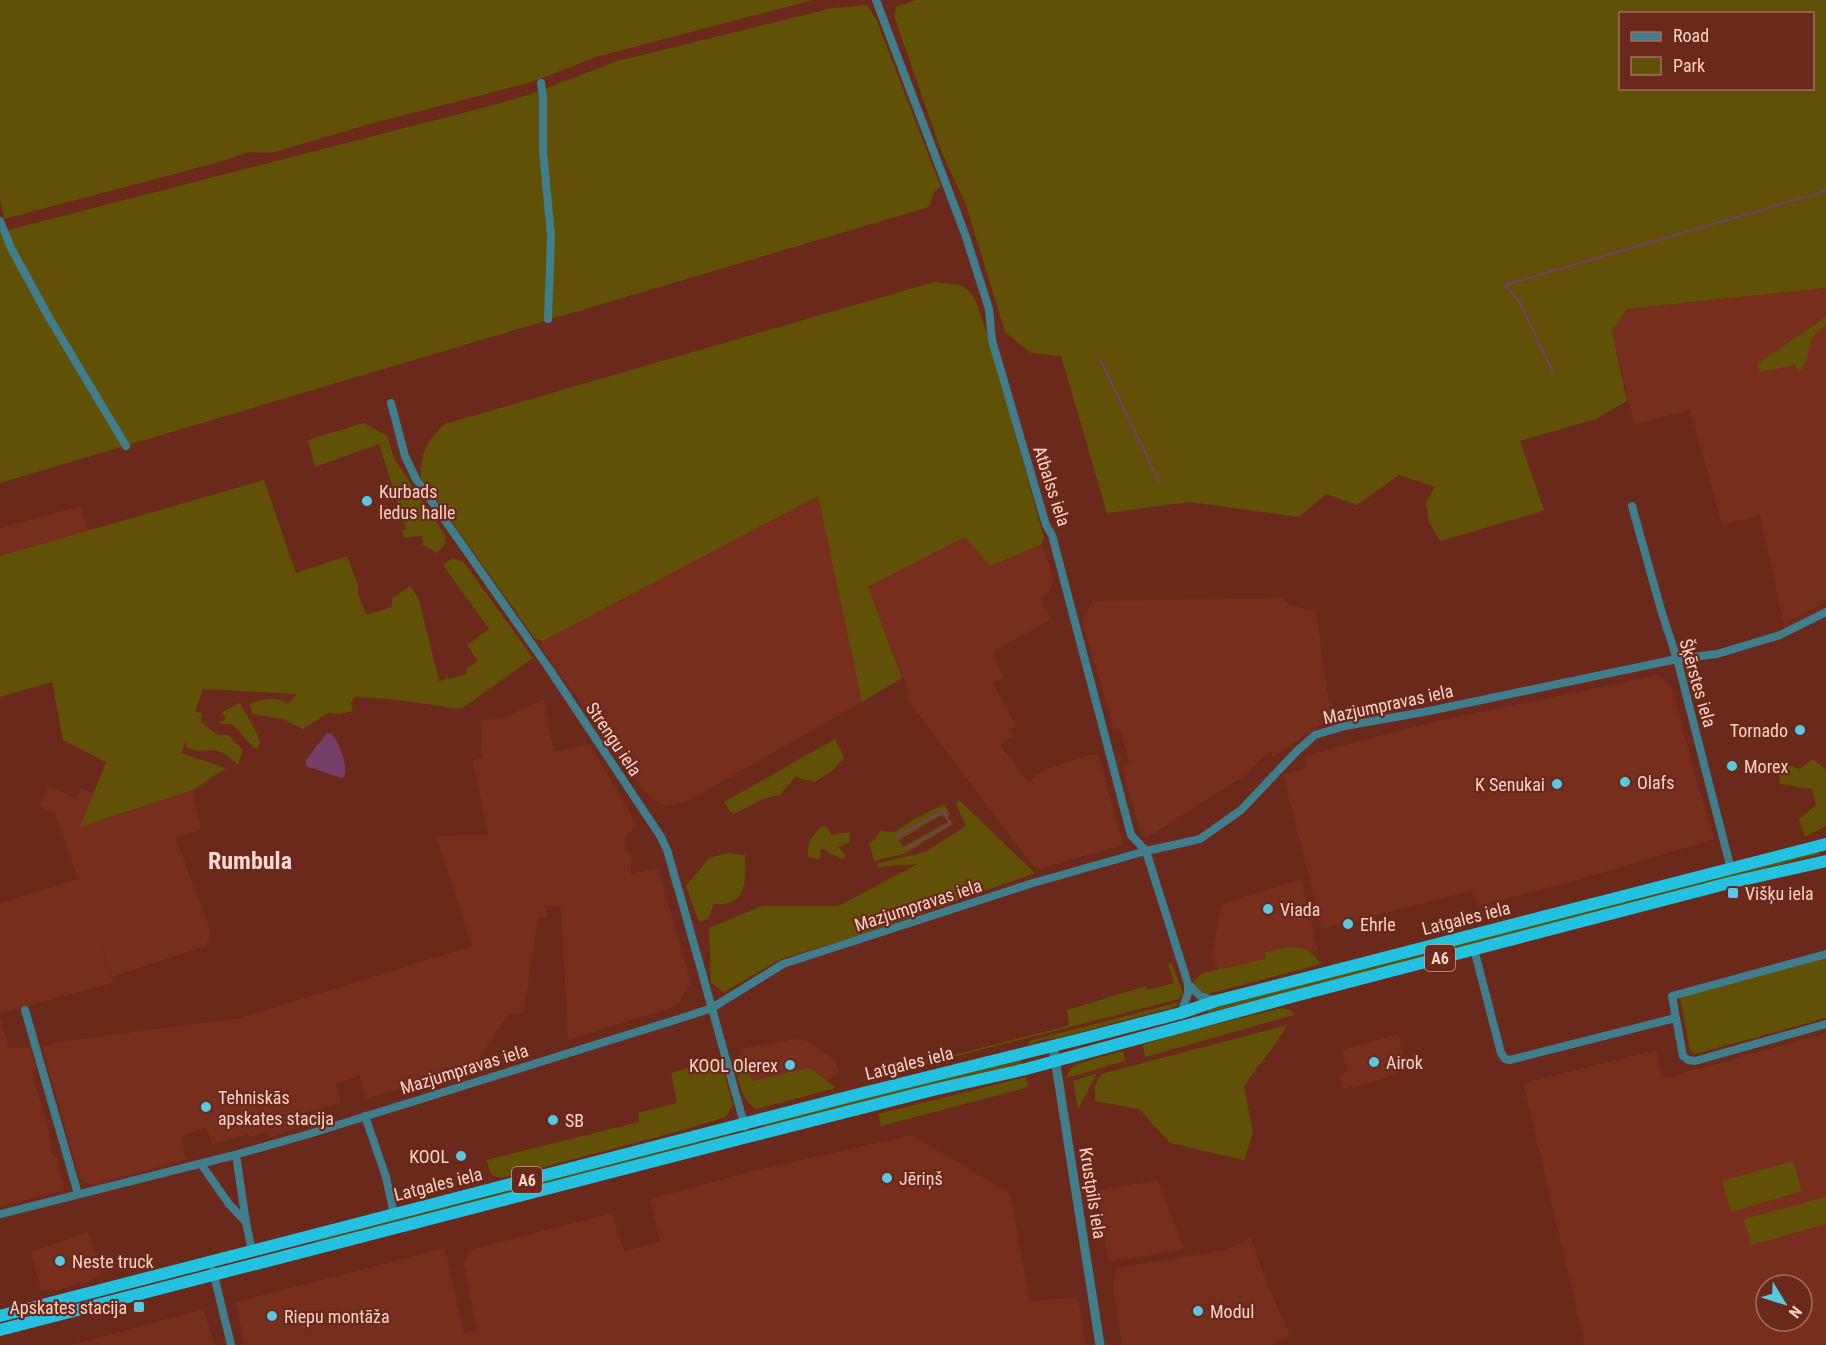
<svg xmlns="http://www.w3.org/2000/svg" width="1826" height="1345" viewBox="0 0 1826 1345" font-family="'Roboto Condensed',sans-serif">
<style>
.built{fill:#772e1d;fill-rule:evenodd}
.green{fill:#615106;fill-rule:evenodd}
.water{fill:#724068}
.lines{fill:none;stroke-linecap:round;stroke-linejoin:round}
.stream{stroke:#724068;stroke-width:2}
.minor{stroke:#407e8d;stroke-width:8}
.tertiary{stroke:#407e8d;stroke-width:9}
.trunk{stroke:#22c2e0;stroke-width:12}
.poi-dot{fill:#57c9e2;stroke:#6a291a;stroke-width:2}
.labels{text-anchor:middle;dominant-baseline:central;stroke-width:4.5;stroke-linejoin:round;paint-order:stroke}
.shield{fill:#6a291a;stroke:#cf9f93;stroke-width:1.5}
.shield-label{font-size:16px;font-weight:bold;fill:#fad1c7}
.street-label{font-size:18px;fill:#fad1c7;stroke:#6a291a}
.poi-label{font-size:18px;fill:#fad1c7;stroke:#6a291a;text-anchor:start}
.district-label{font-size:24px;font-weight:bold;fill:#fad9d1;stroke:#6a291a}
</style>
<rect width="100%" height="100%" fill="#6a291a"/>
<!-- built -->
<path class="built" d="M1826 288V602L1784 625 1760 516 1722 524 1690 410 1634 424 1612 332 1626 309Z
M818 496 862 702 688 801 665 806 649 797 632 776 540 646 543 641Z
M81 506 88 531 0 556V528Z
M977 531 1041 539 1054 579 1050 591 1041 599 1051 619 993 652 1003 678 993 684 1016 725 1010 730 1013 735 1001 745 1028 782 1044 770 1093 754 1099 756 1123 845 1039 869 1033 866 906 698 909 693 868 588Z
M1282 598 1290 605 1308 610 1316 609 1331 718 1274 757 1269 751 1247 774 1147 838 1141 834 1122 769 1124 765 1130 764 1120 729 1114 730 1082 619 1093 601Z
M1658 675 1672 688 1695 775 1715 839 1571 882 1478 906 1472 891 1322 929 1283 775 1307 768 1304 756 1428 723Z
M544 699 554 752 590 744 637 826 625 837V850L632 856 631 874 658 868 691 983 677 1006 568 1040 561 907 547 906 546 918H538L524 1013 508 1015 477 1062 465 1073 366 1098 359 1076 336 1084 341 1103 297 1115 299 1129 270 1137 267 1132 250 1137 249 1134 212 1144 206 1127 181 1137 186 1160 92 1185 80 1180 43 1049 51 1043 240 1018 472 946 436 836 488 835 473 761 482 758 481 720 503 718Z
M49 786 76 798 81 788 99 796 106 819 193 790 201 829 176 838 211 933 206 946 112 977 98 937 113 983 0 1013V903L78 879 55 814 39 806Z
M1301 879 1318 951 1312 952 1303 947H1291L1266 952V959L1219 970 1211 956 1222 904Z
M0 1016 9 1048H31L36 1069 32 1070 52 1144 50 1147 52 1154 57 1158 64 1190 0 1207Z
M1826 1033V1345H1585L1523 1083 1656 1050 1662 1077 1668 1076 1669 1077ZM1766 1285H1802V1321H1766Z
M1399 1034 1404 1060 1396 1075 1352 1088V1086L1343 1089 1339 1074 1348 1071 1341 1050Z
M796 1039 809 1041 835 1060 839 1072 827 1081 747 1085 740 1049Z
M912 1135 1010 1193 1030 1301 1078 1297 1086 1345H244L236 1302 445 1248 464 1333 477 1331 464 1264 470 1250 612 1213 624 1251 660 1242 650 1199 757 1170Z
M1158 1180 1184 1249 1108 1262 1098 1190Z
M88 1232 103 1274 88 1282 56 1290 41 1291 31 1252Z
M1251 1238 1266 1281 1290 1335 1273 1345H1122L1113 1286 1116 1268 1226 1250Z
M204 1309 214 1345H71Z"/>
<!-- green -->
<path class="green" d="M0 0H813L596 57 532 82 370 124 271 153 250 152 212 164 4 219 0 198Z
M916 0H1826V288L1626 309 1612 332 1627 401 1596 419 1520 441 1544 510 1533 514 1440 541 1429 522 1426 503 1435 487 1399 475 1357 505 1326 494 1299 517 1189 502 1107 513 1061 356 1031 353 1005 332 966 205 942 153 894 16 896 7ZM1620 14H1812V88H1620Z
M867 5 876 19 941 187 934 192 929 207 0 483V232L490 106 534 93 617 61 833 8Z
M934 282 961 285 970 292 976 302 988 337 1044 538 1042 544 990 566 965 537 868 587 902 678 862 702 818 496 543 641 535 639 421 478C421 451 426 442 445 424Z
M1826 317V326C1802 336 1813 364 1798 371L1795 365 1760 372 1757 364Z
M364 423 387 436 394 458 446 537 444 539 446 543 437 553 423 545 422 536 404 538 402 531 406 529 379 444 315 467 308 440Z
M264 480 296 573 347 556 358 585V594L366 615 392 607V598L410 586 418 597 439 681 446 679 447 673 448 679 467 674 466 669 478 661 467 645 489 629 443 565 452 558 459 561 462 560 533 658 461 709 391 699 355 697 351 703 353 711 340 714 328 713 303 729 283 719 252 714 250 704C263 699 276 695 288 704L297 694 203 689 195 712 202 713 201 722 218 735H228L243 750 238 765C212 739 210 758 186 747L187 738 181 753 226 768 193 790 80 827 106 762 63 740 52 682 0 697V556Z
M240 703 258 735 260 743 258 748H254L232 724H221L218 721H224L226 717 221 713Z
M835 739 844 758 832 771 815 782 795 777 780 795 765 798 734 814 729 810 724 802Z
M1812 759 1826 769V826L1805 837 1799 819 1816 805 1812 789 1780 784 1777 761 1800 769Z
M959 800 1035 873 864 934 781 959 724 992 711 983 709 928 762 906H838L918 864 876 867 879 863 925 852 966 826 956 804Z
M944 804 950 814 947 818 940 816 899 840 903 847 951 820 953 824 906 853 874 861 869 842 874 840 880 831 895 832 911 821Z
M823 826 828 828 831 835 850 832V842L838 847 847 857 842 859 829 853 825 849H820L821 856 819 860 808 857C807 843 812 834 823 826Z
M1818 851 1820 854 1208 1013V1010L1269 993Z
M727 853 745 855C746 879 748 907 714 904L708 919 699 922 686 886 709 858Z
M1291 947C1309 947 1310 951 1321 964L1207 994 1197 991 1192 983 1201 974 1207 972 1266 959 1265 952Z
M1826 957V1018L1695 1054 1690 1050 1680 997Z
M1172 963 1183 993 1179 999 926 1064V1061L934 1057 941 1058 1067 1026 1069 1022 1067 1010 1146 986 1147 990 1174 983 1168 964Z
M1179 1002 1175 1007 1057 1038 1044 1039 1028 1045 1029 1041Z
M1283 1008 1290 1010 1294 1015 1145 1057 1143 1045 1175 1034Z
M1287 1025C1276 1047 1257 1065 1244 1087L1253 1133 1244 1160 1170 1143 1139 1109 1095 1101V1086L1101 1074Z
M1123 1051 1125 1061 1066 1078 1070 1069 1080 1063Z
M739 1056 746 1059 752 1081 807 1068 815 1071 836 1088 756 1109C740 1099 739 1079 734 1062Z
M1021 1058 1022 1063 764 1127 765 1124Z
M715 1060 721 1063 733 1105 726 1117 669 1134 505 1177H497L491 1174 486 1160 639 1122 638 1113 677 1103 671 1073Z
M1095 1074 1096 1075 1078 1109 1073 1081Z
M1026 1077 1028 1085 1026 1088 881 1126 878 1114Z
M730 1134 731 1136 315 1243V1241Z
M1793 1161 1802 1191 1731 1212 1722 1181Z
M1826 1197V1224L1751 1245 1744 1219Z"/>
<!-- water -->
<path class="water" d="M327 733 332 734C339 743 349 766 344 777L341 778 306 766V760Z"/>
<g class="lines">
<!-- stream -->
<path class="stream" d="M1099 357 1159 481
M1553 372 1519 301 1505 285 1826 191
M896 837 944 811 950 824 906 849"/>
<!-- minor -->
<path class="minor" d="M876 0 965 234 989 309 992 340 1046 525 1052 535 1131 835 1146 851 1188 984V993L1181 1013
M541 83 543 97V151L551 236 548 319
M0 221 11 248 47 314 126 446
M391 403 405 456 416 479 550 670 661 837 667 850C694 942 719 1035 745 1127
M1632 506 1661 610 1677 659 1731 869
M1474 949 1501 1053 1505 1059 1510 1060 1675 1018
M1826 954 1672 996 1683 1056 1688 1060 1695 1061 1826 1024
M1188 984 1200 996 1214 1000
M25 1010 78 1194
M365 1116 386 1177 394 1214
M201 1164 229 1204 246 1222 236 1155
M0 1214 231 1156 309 1134 688 1016 712 1008 783 964 1033 883 1146 851 1200 839 1241 810 1297 751 1315 735 1345 726 1429 711 1677 659 1717 654 1780 635 1826 612
M246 1222 252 1251
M213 1271 231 1345"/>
<!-- tertiary -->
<path class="tertiary" d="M1053 1046 1100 1345"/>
<!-- trunk -->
<path class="trunk" d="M0 1316 855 1095 1081 1039 1181 1013 1216 1001 1826 844
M0 1330 736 1140 933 1090 1026 1069 1295 996 1733 882 1826 861"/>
</g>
<!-- markers -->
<g class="poi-dot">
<circle cx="367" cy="501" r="6"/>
<circle cx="1800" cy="730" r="6"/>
<circle cx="1732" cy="766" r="6"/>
<circle cx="1625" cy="782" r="6"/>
<circle cx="1557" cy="784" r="6"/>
<rect x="1727" y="887" width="12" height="12" rx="3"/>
<circle cx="1268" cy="909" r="6"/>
<circle cx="1348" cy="924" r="6"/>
<circle cx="1374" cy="1062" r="6"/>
<circle cx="790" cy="1065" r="6"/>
<circle cx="206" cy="1107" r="6"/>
<circle cx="553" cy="1120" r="6"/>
<circle cx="461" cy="1156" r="6"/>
<circle cx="887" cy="1178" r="6"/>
<circle cx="60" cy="1261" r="6"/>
<rect x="133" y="1301" width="12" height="12" rx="3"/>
<circle cx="1198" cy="1311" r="6"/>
<circle cx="272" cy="1316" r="6"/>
</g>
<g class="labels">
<!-- shield labels -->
<g class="shield">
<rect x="1425" y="945" width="30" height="26" rx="4.5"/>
<rect x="512" y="1167" width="30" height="26" rx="4.5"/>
</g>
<g class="shield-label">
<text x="1440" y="958">A6</text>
<text x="527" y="1180">A6</text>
</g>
<!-- street labels -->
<g class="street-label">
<text transform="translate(1052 486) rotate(72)">Atbalss iela</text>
<text transform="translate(1698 683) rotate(74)">Šķērstes iela</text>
<text transform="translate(1388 704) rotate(-12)">Mazjumpravas iela</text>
<text transform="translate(614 739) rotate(56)">Strengu iela</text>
<text transform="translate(918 905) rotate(-18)">Mazjumpravas iela</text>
<text transform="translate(1466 918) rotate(-14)">Latgales iela</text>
<text transform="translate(909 1063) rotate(-14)">Latgales iela</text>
<text transform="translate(464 1069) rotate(-17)">Mazjumpravas iela</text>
<text transform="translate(438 1184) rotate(-14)">Latgales iela</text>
<text transform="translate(1093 1193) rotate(81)">Krustpils iela</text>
</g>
<!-- poi labels -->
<g class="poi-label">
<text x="379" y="491">Kurbads<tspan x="379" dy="21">ledus halle</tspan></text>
<text x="1788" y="730" text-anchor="end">Tornado</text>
<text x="1744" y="766">Morex</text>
<text x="1637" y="782">Olafs</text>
<text x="1545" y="784" text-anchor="end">K Senukai</text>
<text x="1745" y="893">Višķu iela</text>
<text x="1280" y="909">Viada</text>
<text x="1360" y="924">Ehrle</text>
<text x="1386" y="1062">Airok</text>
<text x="778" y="1065" text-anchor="end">KOOL Olerex</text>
<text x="218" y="1097">Tehniskās<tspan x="218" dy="21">apskates stacija</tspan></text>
<text x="565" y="1120">SB</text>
<text x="449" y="1156" text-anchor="end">KOOL</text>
<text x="899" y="1178">Jēriņš</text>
<text x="72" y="1261">Neste truck</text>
<text x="127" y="1307" text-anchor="end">Apskates stacija</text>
<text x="1210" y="1311">Modul</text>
<text x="284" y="1316">Riepu montāža</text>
</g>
<!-- district labels -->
<g class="district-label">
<text x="250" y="861">Rumbula</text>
</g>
</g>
<!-- legend -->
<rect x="1619" y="12" width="195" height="78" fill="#6a291a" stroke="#a46c5f" stroke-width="1.5"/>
<rect x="1631" y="32" width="30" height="9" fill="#407e8d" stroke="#a46c5f" stroke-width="1.5"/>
<text x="1673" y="42" font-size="18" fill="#fad1c7">Road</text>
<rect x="1631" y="57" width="30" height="18" fill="#615106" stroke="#a46c5f" stroke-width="1.5"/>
<text x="1673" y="72" font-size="18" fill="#fad1c7">Park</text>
<!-- north arrow -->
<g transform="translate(1784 1303) rotate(128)"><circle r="28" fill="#6a291a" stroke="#a46c5f" stroke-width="1.5"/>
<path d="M0-4.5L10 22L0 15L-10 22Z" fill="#57c9e2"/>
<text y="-9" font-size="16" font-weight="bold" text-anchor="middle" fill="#fad1c7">N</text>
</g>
</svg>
